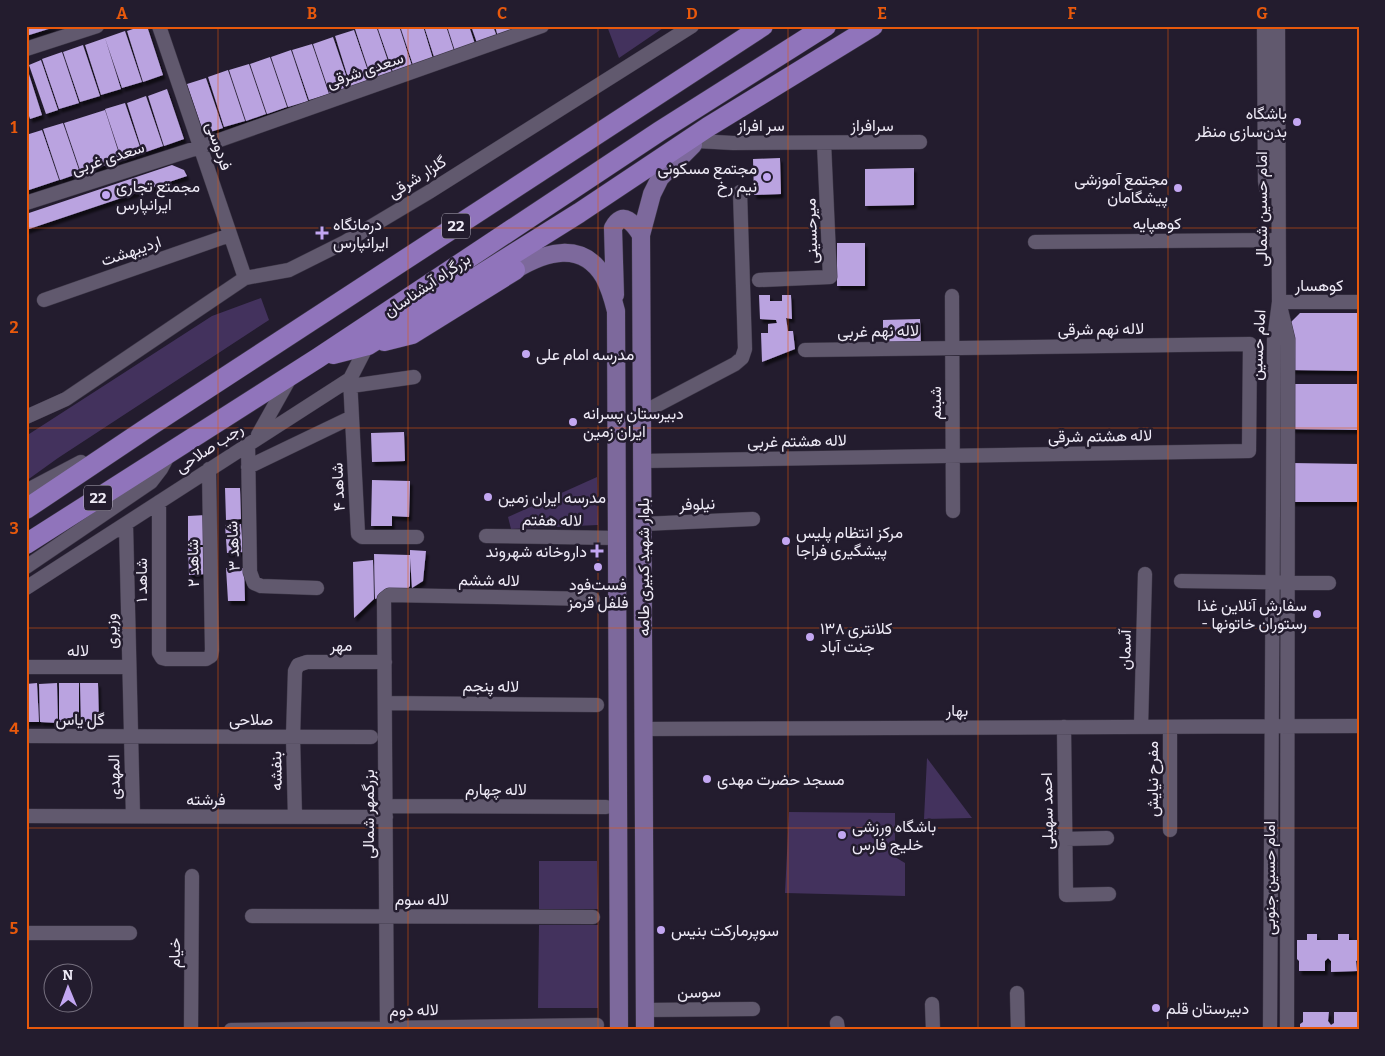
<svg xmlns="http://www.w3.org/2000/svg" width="1385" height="1056" viewBox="0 0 1385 1056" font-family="Bitter,Vazirmatn,serif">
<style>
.green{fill:#43325d}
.building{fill:#baa3e0;filter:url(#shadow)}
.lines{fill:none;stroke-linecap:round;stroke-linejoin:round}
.minor-casing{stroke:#3e3848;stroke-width:15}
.major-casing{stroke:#3e3848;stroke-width:19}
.highway-casing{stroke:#3e3848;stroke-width:21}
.minor{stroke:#61596e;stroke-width:14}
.major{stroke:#7d699c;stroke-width:18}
.highway{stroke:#9074bb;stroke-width:20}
.grid{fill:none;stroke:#e8590c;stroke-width:1;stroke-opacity:0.55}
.poi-dot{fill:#c3a7f2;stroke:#231c2e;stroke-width:2}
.labels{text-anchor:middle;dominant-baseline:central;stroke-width:5;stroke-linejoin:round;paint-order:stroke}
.shield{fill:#231c2e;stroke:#b2adbb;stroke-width:1}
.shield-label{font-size:15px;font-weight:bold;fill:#efebf7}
.street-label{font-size:16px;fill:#efebf7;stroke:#231c2e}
.poi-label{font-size:16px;fill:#efebf7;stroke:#231c2e;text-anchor:start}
.neatline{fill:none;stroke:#e8590c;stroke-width:2}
.grid-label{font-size:16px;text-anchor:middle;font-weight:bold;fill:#e8590c}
</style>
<defs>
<filter id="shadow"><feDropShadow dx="2.5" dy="4" stdDeviation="1" flood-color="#0009"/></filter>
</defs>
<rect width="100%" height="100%" fill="#231c2e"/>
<!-- green -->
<path class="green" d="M607 26H666L619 58Z
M261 298 269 320 58 458 26 481V436L212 316Z
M597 477 598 525 511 529 508 517Z
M927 758 972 818 924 819Z
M789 812 895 813V857L905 863V896L785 893Z
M539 861H597L598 909H539Z
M539 925H598V1008H538Z"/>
<!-- building -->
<path class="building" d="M26 26H54L55 27 26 36Z
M142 26H147L163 75 143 82 127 31Z
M364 26H376L392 73 372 80 355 29Z
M377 26H399L412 66 393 72Z
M400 26H423L433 59 413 65Z
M424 26H446L454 51 434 57Z
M447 26H469L475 44 455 51Z
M471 26H493L497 37 477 43Z
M495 26H517L518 30 498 37Z
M354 30 371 80 351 87 335 36Z
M125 31 142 82 122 88 105 38Z
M333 37 350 87 330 94 313 44Z
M105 38 121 89 101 95 85 45Z
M312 44 329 94 309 100 292 50Z
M83 45 100 96 80 102 63 52Z
M291 50 308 101 288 107 271 57Z
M62 52 79 103 59 109 42 59Z
M270 57 287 107 267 114 250 64Z
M41 60 58 110 46 114 29 65Z
M249 64 266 114 246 121 229 70Z
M27 68 42 115 30 119 26 107Z
M228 70 245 121 224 127 208 77Z
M206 78 223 128 204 134 187 84Z
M167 89 184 139 164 146 148 96Z
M146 96 163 146 143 153 127 103Z
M125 103 142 153 122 160 105 109Z
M105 110 121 160 81 173 64 123Z
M63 123 80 173 60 180 43 129Z
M42 130 59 180 26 191V135Z
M780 158 781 194 754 195 753 159Z
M172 165 184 170 187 176 26 230V214Z
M914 168V205L865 206V169Z
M837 243H865V286H837Z
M759 295H770V301H782V295H791L792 319 786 318 788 331H793L795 349 762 362 761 333H768V324L777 323 776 320 760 319Z
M1300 313H1359V371L1291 370V322Z
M920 319 921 347H883V320Z
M1290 384H1359V430L1290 429Z
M404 432 405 461 372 462 371 433Z
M1291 463 1359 464V502H1291Z
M372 480 410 481 409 517 392 516V526H371Z
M225 488H240L241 519 226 520Z
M206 515 207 545H188V516Z
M241 524 243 552 227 553 225 525Z
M188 547H206L207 574 189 575Z
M410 550 426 551 423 581 412 588 410 558V586L405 592 392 593 375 599 374 554 410 555Z
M373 560 374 599 354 618 353 562Z
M226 568H244L245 601H228Z
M37 683 39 722H26V684Z
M57 683 58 723 40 722 39 684Z
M59 683H79V722H59Z
M80 683H98L99 722H81Z
M1307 934H1317V940H1338V934H1349V940H1359V960L1356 961 1357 971 1331 972V961L1328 958 1325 961V971H1299V961L1297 959V940H1307Z
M1303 1012H1329L1328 1021 1331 1025 1334 1023V1012H1359V1030H1300V1024L1303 1022Z"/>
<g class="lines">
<!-- minor casing -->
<g class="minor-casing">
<path id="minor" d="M159 26 245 278
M1264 26 1265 181 1266 188 1270 191 1276 190 1278 186
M26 49 97 26
M697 141 733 143 920 142
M26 203 200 147 542 26
M1035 242 1278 240
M759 280 830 277 824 143
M952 296 953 511
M44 300 230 235
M1279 302H1359
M1281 310 1288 339 1287 1030
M350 379 358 534 362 537H417
M351 386 414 377
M642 413 735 364 742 358 745 349 740 192
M26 417 66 399 245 278 289 270 345 242 429 192 692 26
M258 435 291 376
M248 444 250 572 254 583 261 586 317 588
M642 461 1249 451 1250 344 805 350
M248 467 352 417
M26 491 81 462
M159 502V653L162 658 166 659H206L211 656 212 650 209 469
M643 524 753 519
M126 525 133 816
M486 536 617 538
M26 567 151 482 161 469 169 454
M1181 581 1329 583
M26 588 350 379 370 340
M26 667H129
M385 703 597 705
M1064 727 1066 895 1109 894
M1141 727 1145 574
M1170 727V830
M644 729 1359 726
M30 736 371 737
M386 806 606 807
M26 816 386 817
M295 817 293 737 295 671 298 665 307 662H385
M1065 839 1107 838
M252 916 593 917
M26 933H130
M1017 993 1018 1030
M932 1004 933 1030
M645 1010 753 1009
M837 1023 838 1030
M191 1030 192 876
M231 1030 597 1025
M387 1030 384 599 389 595 593 599
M1270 1030 1274 340 1279 302 1278 26"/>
</g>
<!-- major casing -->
<g class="major-casing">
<path id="major" d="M515 270C545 252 582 240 604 277 610 288 613 299 616 311L619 1030
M615 295 613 228C623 209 634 224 641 235
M645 1030 641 235 652 194 660 178 693 145"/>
</g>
<!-- highway casing -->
<g class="highway-casing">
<path id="highway" d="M384 341 412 334 515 270
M333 354 368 345 579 213 708 127 873 26
M26 509 150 426 763 26
M26 544 318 358 660 131 826 26"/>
</g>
<!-- minor -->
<use href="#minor" class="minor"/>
<!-- major -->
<use href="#major" class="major"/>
<!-- highway -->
<use href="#highway" class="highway"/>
</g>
<!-- grid -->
<path class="grid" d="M218 26V1030M408 26V1030M598 26V1030M788 26V1030M978 26V1030M1168 26V1030M26 228H1359M26 428H1359M26 628H1359M26 828H1359"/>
<!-- markers -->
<g class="poi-dot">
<circle cx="1297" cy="122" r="5"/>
<circle cx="767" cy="177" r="5"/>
<circle cx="1178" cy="188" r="5"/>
<circle cx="106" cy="195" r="5"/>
<path d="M319.5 225.5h5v5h5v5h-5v5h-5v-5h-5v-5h5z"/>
<circle cx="526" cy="354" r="5"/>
<circle cx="573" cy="422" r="5"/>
<circle cx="488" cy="497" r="5"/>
<circle cx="786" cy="541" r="5"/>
<path d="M594.5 543.5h5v5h5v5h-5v5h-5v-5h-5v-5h5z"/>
<circle cx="598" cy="567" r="5"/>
<circle cx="1317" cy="614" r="5"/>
<circle cx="810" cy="637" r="5"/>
<circle cx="707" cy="779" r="5"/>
<circle cx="842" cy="835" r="5"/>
<circle cx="661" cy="930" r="5"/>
<circle cx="1156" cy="1008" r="5"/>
</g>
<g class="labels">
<!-- shield labels -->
<g class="shield">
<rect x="442" y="213.5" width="28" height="25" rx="4"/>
<rect x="84" y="485.5" width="28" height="25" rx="4"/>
</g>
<g class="shield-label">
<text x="456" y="226">22</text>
<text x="98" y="498">22</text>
</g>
<!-- street labels -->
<g class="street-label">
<text transform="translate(365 70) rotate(-19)">سعدی شرقی</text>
<text x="761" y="125">سر افراز</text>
<text x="872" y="125">سرافراز</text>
<text transform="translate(219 146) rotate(71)">فردوسی</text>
<text transform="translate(108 158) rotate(-18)">سعدی غربی</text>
<text transform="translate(417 177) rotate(-32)">گلزار شرقی</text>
<text transform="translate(1261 209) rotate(-90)">امام حسین شمالی</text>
<text x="1157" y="223">کوهپایه</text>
<text transform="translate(811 231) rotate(-92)">میرحسینی</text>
<text transform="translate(131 251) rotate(-19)">اردیبهشت</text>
<text transform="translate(427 285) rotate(-34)">بزرگراه آبشناسان</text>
<text x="1319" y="285">کوهسار</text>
<text transform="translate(1101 329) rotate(-1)">لاله نهم شرقی</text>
<text transform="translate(878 331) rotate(-1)">لاله نهم غربی</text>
<text transform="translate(1258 345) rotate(-87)">امام حسین</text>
<text transform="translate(935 403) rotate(-90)">شبنم</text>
<text transform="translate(1100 436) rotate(-1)">لاله هشتم شرقی</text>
<text transform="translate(797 441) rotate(-1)">لاله هشتم غربی</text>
<text transform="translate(209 448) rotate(-33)">رجب صلاحی</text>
<text transform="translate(338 487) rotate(-93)">شاهد ۴</text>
<text transform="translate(697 504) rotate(-2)">نیلوفر</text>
<text transform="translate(552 520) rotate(1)">لاله هفتم</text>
<text transform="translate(233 546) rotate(-93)">شاهد ۳</text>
<text transform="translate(193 563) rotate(-91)">شاهد ۲</text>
<text transform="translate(643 567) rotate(-90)">بلوار شهید کبیری طامه</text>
<text transform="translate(141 580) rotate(-90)">شاهد ۱</text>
<text transform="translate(489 580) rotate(1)">لاله ششم</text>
<text transform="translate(111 631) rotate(-91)">وزیری</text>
<text x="341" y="645">مهر</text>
<text x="78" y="650">لاله</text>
<text transform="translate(1125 650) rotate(-89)">آسمان</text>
<text transform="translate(491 686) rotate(1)">لاله پنجم</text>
<text x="957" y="710">بهار</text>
<text x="80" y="719">گل یاس</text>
<text x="251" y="719">صلاحی</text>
<text transform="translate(276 771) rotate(-91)">بنفشه</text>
<text transform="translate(114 777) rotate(-91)">المهدی</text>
<text transform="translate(1152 779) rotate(-90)">مفرح نیایش</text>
<text x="496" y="789">لاله چهارم</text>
<text x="206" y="799">فرشته</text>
<text transform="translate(1047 811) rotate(-91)">احمد سهیلی</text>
<text transform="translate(368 814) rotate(-90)">بزرگمهر شمالی</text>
<text transform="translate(1269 878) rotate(-90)">امام حسین جنوبی</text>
<text x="422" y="899">لاله سوم</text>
<text transform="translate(174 953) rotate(-90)">خیام</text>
<text transform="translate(699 992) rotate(-1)">سوسن</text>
<text transform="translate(414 1010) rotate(-1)">لاله دوم</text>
</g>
<!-- poi labels -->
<g class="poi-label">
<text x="1287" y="113" text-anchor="end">باشگاه<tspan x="1287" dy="18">بدن‌سازی منظر</tspan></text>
<text x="757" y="168" text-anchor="end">مجتمع مسکونی<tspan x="757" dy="18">نیم رخ</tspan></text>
<text x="1168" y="179" text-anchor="end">مجتمع آموزشی<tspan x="1168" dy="18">پیشگامان</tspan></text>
<text x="116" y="186">مجمتع تجاری<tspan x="116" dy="18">ایرانپارس</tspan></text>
<text x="333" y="224">درمانگاه<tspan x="333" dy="18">ایرانپارس</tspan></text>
<text x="536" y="354">مدرسه امام علی</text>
<text x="583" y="413">دبیرستان پسرانه<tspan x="583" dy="18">ایران زمین</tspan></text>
<text x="498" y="497">مدرسه ایران زمین</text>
<text x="796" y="532">مرکز انتظام پلیس<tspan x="796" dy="18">پیشگیری فراجا</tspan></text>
<text x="587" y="551" text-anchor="end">داروخانه شهروند</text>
<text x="598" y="584" text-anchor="middle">فست‌فود<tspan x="598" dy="18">فلفل قرمز</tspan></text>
<text x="1307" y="605" text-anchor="end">سفارش آنلاین غذا<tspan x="1307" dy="18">- رستوران خاتونها</tspan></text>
<text x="820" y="628">کلانتری ۱۳۸<tspan x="820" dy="18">جنت آباد</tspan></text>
<text x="717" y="779">مسجد حضرت مهدی</text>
<text x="852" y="826">باشگاه ورزشی<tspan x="852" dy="18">خلیج فارس</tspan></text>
<text x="671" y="930">سوپرمارکت بنیس</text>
<text x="1166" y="1008">دبیرستان قلم</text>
</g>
</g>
<!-- border -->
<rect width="1385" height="1056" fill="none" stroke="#231c2e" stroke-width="55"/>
<!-- north arrow -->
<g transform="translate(68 988) rotate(359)"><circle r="24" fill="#231c2e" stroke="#756f7e"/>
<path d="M0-4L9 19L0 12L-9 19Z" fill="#c3a7f2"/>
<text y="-8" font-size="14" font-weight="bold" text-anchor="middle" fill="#efebf7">N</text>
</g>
<rect x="28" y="28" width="1330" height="1000" class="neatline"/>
<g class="grid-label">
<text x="122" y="19">A</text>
<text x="312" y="19">B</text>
<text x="502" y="19">C</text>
<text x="692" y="19">D</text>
<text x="882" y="19">E</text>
<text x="1072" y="19">F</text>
<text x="1262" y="19">G</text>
<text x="14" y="133">1</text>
<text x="14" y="333">2</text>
<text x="14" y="534">3</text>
<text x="14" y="734">4</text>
<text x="14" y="934">5</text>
</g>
</svg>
